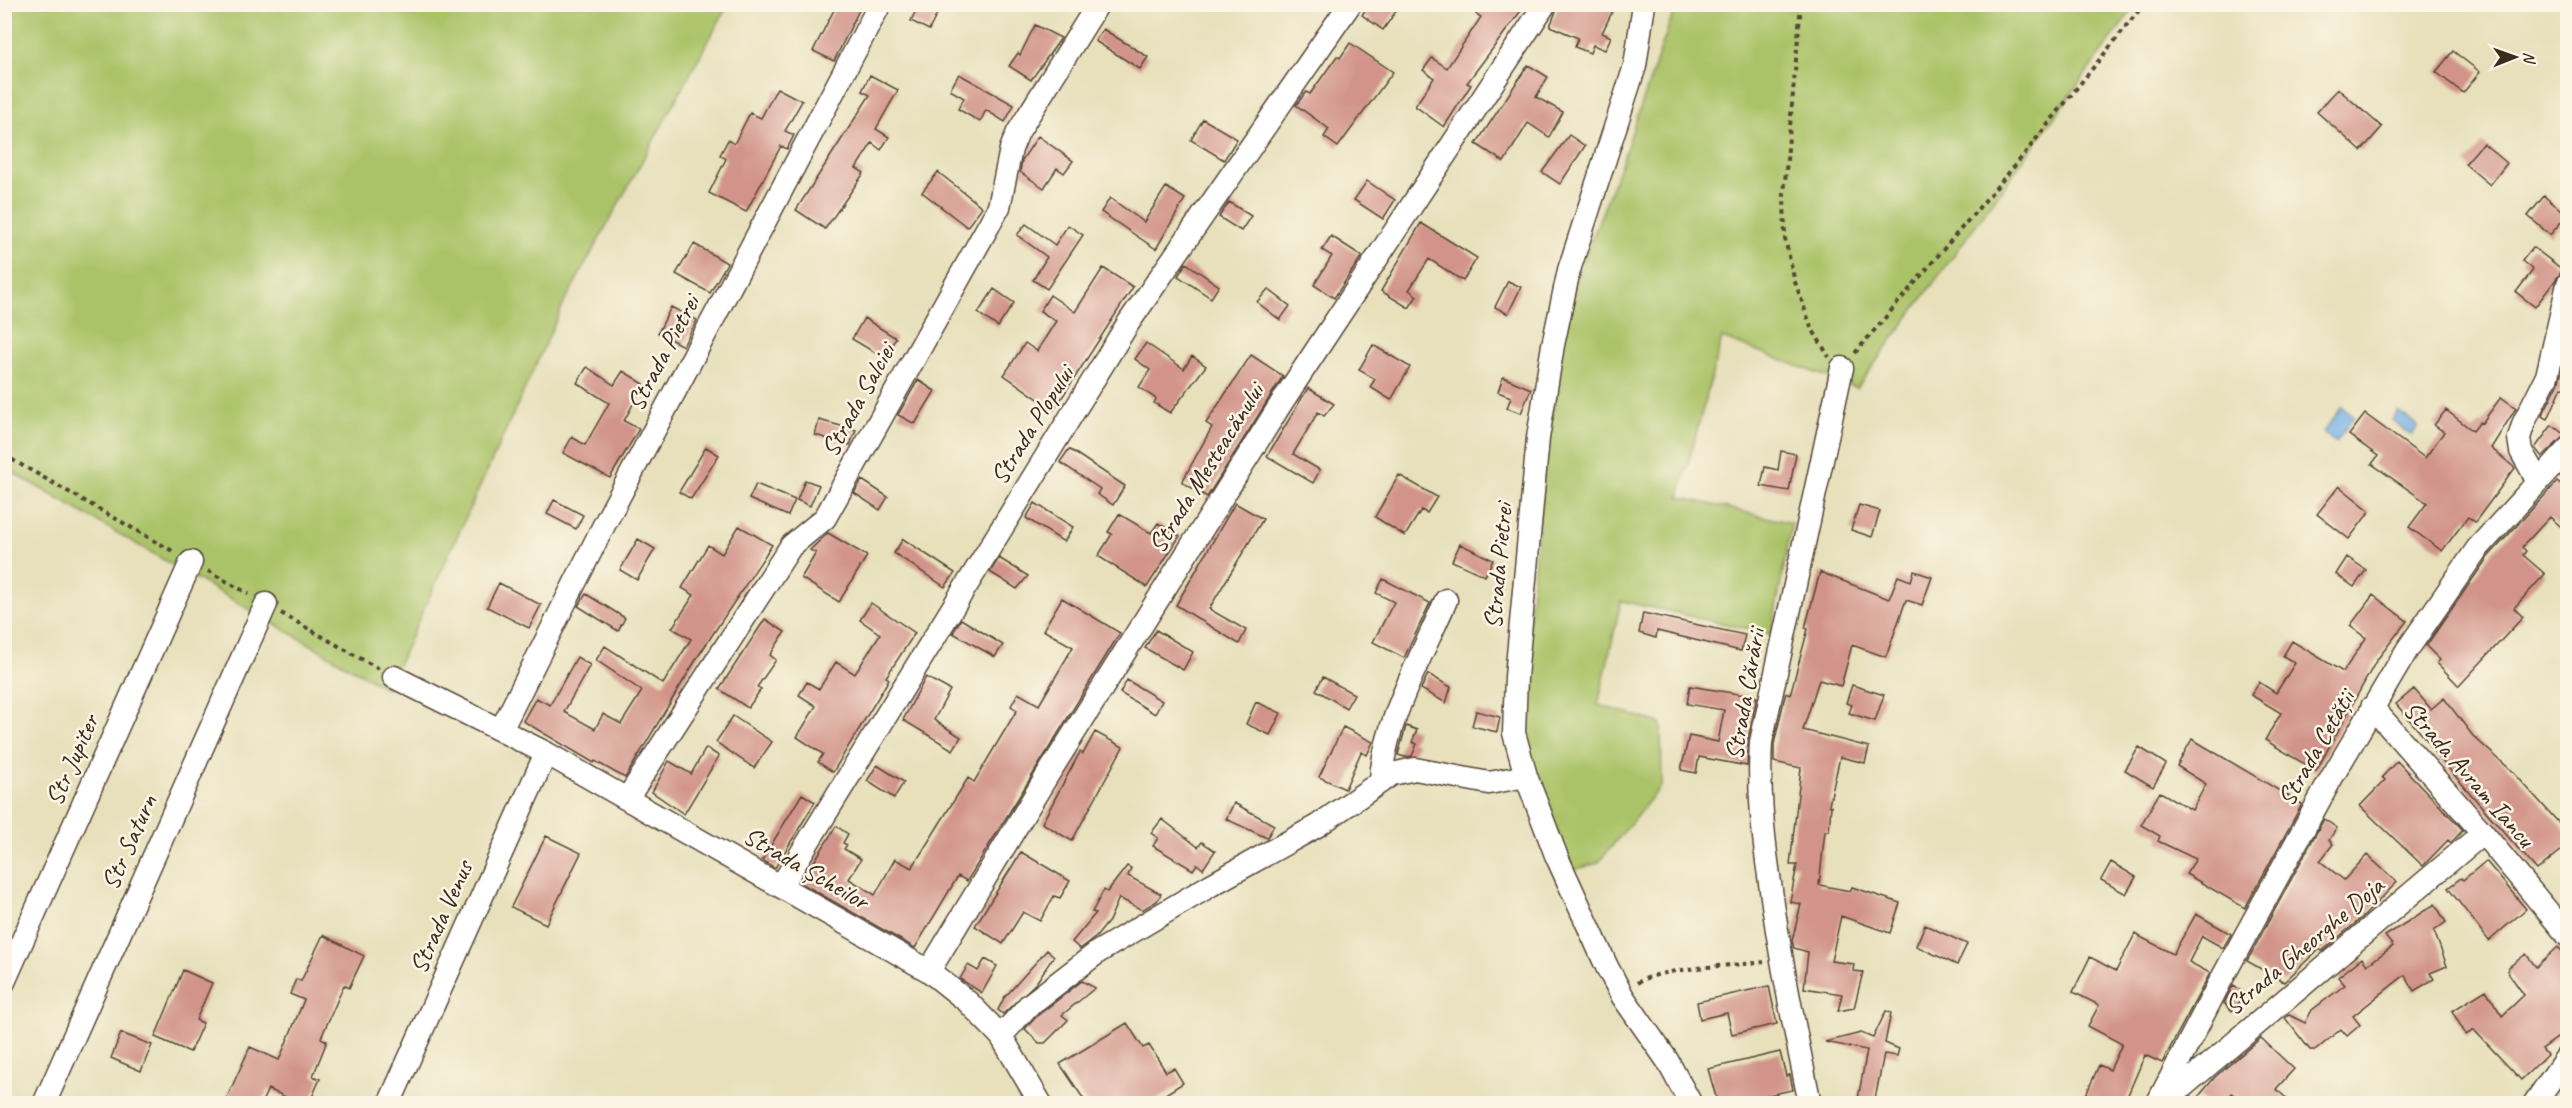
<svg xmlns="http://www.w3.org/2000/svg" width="2572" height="1108" viewBox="0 0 2572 1108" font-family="Caveat,sans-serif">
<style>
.green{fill:#aac368;stroke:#727643;stroke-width:1.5}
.water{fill:#73b1e6;stroke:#576e82;stroke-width:1.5}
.building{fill:#d2948a}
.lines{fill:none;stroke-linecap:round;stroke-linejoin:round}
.minor-casing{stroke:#554536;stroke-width:25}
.path{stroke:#554536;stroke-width:4;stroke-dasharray:4.5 4.5;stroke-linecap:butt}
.minor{stroke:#fff;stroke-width:22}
.labels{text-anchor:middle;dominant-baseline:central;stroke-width:5;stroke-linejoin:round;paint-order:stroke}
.street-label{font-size:26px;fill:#3b2a1e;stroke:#fcf5e5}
</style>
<rect width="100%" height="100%" fill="#fcf5e5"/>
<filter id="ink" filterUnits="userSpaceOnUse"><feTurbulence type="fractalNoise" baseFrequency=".0167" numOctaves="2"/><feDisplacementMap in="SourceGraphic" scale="12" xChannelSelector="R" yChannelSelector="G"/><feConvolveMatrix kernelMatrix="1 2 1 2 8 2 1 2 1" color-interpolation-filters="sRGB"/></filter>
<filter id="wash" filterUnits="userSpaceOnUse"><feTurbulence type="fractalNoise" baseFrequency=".008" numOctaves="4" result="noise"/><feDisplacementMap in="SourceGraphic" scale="24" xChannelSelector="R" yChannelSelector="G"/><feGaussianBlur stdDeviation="1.35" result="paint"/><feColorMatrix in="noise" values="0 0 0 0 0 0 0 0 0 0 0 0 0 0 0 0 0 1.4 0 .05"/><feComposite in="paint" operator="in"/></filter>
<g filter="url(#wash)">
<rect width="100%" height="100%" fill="#e7e0bb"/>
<!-- green -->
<path class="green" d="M5 5H728L565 301 387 689 5 468Z
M1676 5H2136L1857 388 1722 338 1679 497 1792 523 1771 634 1621 601 1598 705 1661 723 1662 785 1598 863 1573 870 1532 771 1519 722 1546 447 1573 287 1621 164Z"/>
<!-- water -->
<path class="water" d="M2342 407 2354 417 2336 442 2323 432Z
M2398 411 2418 426 2412 435 2392 420Z"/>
<g id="blocks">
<!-- building -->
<path class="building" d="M837 4H862L834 61 813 51Z
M919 4H942L929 30 911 21Z
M1369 4H1401L1383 30 1362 15Z
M1483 4H1526L1467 83 1471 85 1444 127 1415 106 1434 78 1423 70 1432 58 1447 68 1481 17 1476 14Z
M1559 4H1616L1602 33 1611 37 1605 50 1593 45 1590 53 1575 47 1578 38 1550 26Z
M1035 25 1061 38 1031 80 1009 66 1018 53 1020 55Z
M1103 29 1148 57 1140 69 1095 41Z
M1350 43 1393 72 1338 147 1324 137 1329 129 1296 105 1306 92 1310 94 1337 56 1340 58Z
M2453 51 2480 72 2463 93 2436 72Z
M1528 65 1548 77 1536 97 1563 112 1549 137 1528 123 1504 162 1476 144Z
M959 74 1014 105 1005 122 986 110 980 122 958 109 964 98 950 90Z
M870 75 898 90 876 129 889 137 881 150 872 143 856 168 864 173 825 229 796 210 870 95 862 91Z
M777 88 802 101 785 131 794 135 787 149 781 146 746 212 709 193 726 159 720 155 728 140 734 144 750 113 761 118Z
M2338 89 2382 127 2361 151 2317 112Z
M1203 119 1237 139 1224 160 1191 140Z
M1569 135 1585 146 1560 184 1542 172Z
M1038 136 1073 161 1064 173 1057 168 1044 188 1020 172 1022 160Z
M2483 143 2507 163 2490 185 2465 164Z
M938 172 982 207 967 227 922 192Z
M1367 181 1395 200 1383 219 1354 200Z
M1166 187 1185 199 1156 249 1101 212 1110 198 1144 222Z
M2544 196 2567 215 2550 235 2528 216Z
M1229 202 1251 216 1241 231 1219 217Z
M1421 223 1477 258 1463 281 1429 259 1409 290 1417 296 1409 308 1381 291Z
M1026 224 1055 245 1068 225 1083 235 1047 289 1033 280 1047 257 1017 235Z
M1331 236 1362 256 1334 298 1314 285 1332 256 1322 250Z
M694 244 727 263 710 293 676 274Z
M2533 247 2563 270 2535 307 2516 292 2533 270 2522 261Z
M1186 263 1219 286 1211 298 1178 276Z
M1103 268 1133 287 1054 410 1004 375 1025 343 1037 351 1056 321 1040 311 1050 295 1075 312Z
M1508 281 1521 287 1508 314 1495 307Z
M994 289 1014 303 998 327 978 313Z
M1268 289 1290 306 1280 320 1257 302Z
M671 307 697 320 683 346 658 333Z
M864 318 896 338 884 358 852 339Z
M1146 343 1184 369 1192 356 1206 366 1170 413 1154 403 1156 399 1139 387 1150 370 1135 359Z
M1373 345 1410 367 1391 400 1370 387 1375 379 1359 370Z
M2568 347V391L2562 387 2548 419 2542 416 2559 382Z
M1251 355 1283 376 1207 497 1182 482 1212 427 1206 423Z
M587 367 614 385 623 371 644 384 624 421 639 429 610 478 563 453 572 437 585 445 609 403 577 383Z
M1503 377 1531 389 1521 413 1507 408 1511 397 1498 392Z
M918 380 935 391 915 424 898 415Z
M1308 388 1334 404 1324 416 1318 412 1293 454 1320 470 1313 483 1267 456Z
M2501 397 2516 408 2491 448 2515 468 2475 522 2468 517 2442 551 2409 527 2427 503 2372 464 2378 456 2349 435 2365 414 2425 458 2444 432 2434 425 2446 410 2473 431 2480 422 2482 423Z
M819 420 856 430 850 445 815 435Z
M2552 425 2565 435 2542 457 2535 448Z
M706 447 719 455 691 499 679 492Z
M1069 449 1125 486 1113 505 1097 494 1100 489 1060 462Z
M1781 451 1796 454 1789 491 1761 486 1765 467 1778 470Z
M1399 475 1437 497 1427 513 1421 510 1405 536 1375 517Z
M805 480 819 485 810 506 797 500Z
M862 480 888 497 880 510 854 493Z
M2557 482 2568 491V533L2550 517 2522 547 2526 551 2523 555 2545 574 2514 608 2523 617 2459 686 2437 663 2440 660 2426 646 2488 557Z
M756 484 795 500 788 516 749 499Z
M2339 486 2370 511 2349 539 2317 514Z
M554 500 583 515 576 529 547 514Z
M1035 503 1073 527 1064 542 1026 518Z
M1235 503 1263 519 1209 609 1246 630 1239 644 1176 605Z
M1859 505 1880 511 1872 537 1851 530Z
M1119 514 1151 533 1158 523 1180 536 1147 587 1098 556 1112 534 1108 532Z
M739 526 772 545 697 658 625 778 595 761 594 763 523 721 536 698 550 705 577 657 590 665 564 712 595 729 603 714 621 724 642 691 596 660 605 646 663 684 691 639 672 628 694 595 682 588 708 545 722 554Z
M828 533 867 556 839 602 801 578 816 553 810 550Z
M638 539 655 549 637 580 620 570Z
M903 539 955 573 945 587 894 553Z
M1460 544 1493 560 1485 576 1452 561Z
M2347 557 2366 570 2354 587 2336 574Z
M999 558 1028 576 1017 589 990 572Z
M1914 571 1932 577 1922 605 1906 600 1886 657 1852 645 1841 686 1819 680 1803 730 1869 747 1865 763 1840 757 1829 805 1831 806 1829 831H1825L1819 885 1850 891 1852 887 1900 903 1890 933 1841 916 1831 961 1854 964 1853 971 1863 972 1854 1008 1838 1011 1842 994 1804 988 1808 952 1794 948 1792 941 1801 904 1790 902 1797 865H1790L1801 768 1774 762V744L1785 696 1786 693 1790 695 1808 629 1805 628 1820 572 1889 599 1898 576 1911 581Z
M1383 579 1430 603 1404 658 1373 642 1394 602 1376 593Z
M499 583 541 605 529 628 487 607Z
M586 594 625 618 618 631 578 606Z
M2373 595 2407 621 2376 661 2316 771 2265 740 2281 713 2251 695 2259 682 2276 693 2295 663 2283 656 2292 641 2343 672 2366 638 2350 626Z
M1062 598 1120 633 967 881 958 876 915 948 801 883 836 826 848 834 843 843 847 845 844 849 861 859 849 879 875 895 895 859 912 868 968 778 974 782 990 755 1017 710 1011 706 1018 693 1039 705 1073 647 1043 630Z
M871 603 915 633 886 677 889 679 882 691 833 772 818 762 823 754 797 737 816 706 799 695 807 682 819 689 836 662 855 674 880 634 860 620Z
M1643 613 1745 635 1741 651 1657 631 1656 638 1639 633Z
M765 619 785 632 770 655 776 660 757 687 761 689 748 708 719 689Z
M961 619 1003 645 995 657 953 633Z
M1156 630 1193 652 1183 670 1145 648Z
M1428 674 1451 687 1446 703 1421 689Z
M926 677 950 690 934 720 961 737 953 750 903 720Z
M1323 677 1354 694 1346 708 1316 690Z
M1127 680 1162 701 1155 714 1120 693Z
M1852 685 1884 695 1875 721 1849 713 1852 705 1846 703Z
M1690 686 1757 697 1748 739 1747 766 1699 757 1696 773 1681 770 1689 736 1718 742 1724 710 1687 704Z
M2414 689 2431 709 2444 698 2473 736 2514 773 2568 833V845L2537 870 2429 746 2431 745 2396 704Z
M1256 702 1281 713 1270 735 1246 724Z
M1476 711 1500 717 1497 732 1472 726Z
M733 716 772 742 754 768 716 742Z
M1406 726 1417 730 1412 742 1417 744 1412 756 1405 757 1398 755Z
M1343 727 1373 742 1367 755 1361 752 1345 789 1319 777Z
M1095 732 1123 747 1072 841 1042 823 1080 752 1083 754Z
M2192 739 2302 804 2245 908 2186 874 2196 859 2158 841 2160 836 2141 825 2160 792 2192 810 2206 784 2177 766Z
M2139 747 2166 764 2153 787 2125 770Z
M706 748 719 756 684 814 652 792 669 761 691 774Z
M2397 761 2463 830 2451 843 2448 840 2423 866 2360 806 2385 780 2382 777Z
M877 765 904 782 894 798 867 781Z
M802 794 815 802 775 868 762 860Z
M1234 803 1274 825 1267 838 1226 819Z
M1162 819 1198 847 1202 842 1215 851 1203 869 1197 864 1193 870 1153 846 1158 838 1151 833Z
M2324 819 2337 828 2329 840 2333 844 2320 861 2344 880 2367 855 2397 882 2365 915 2322 951 2319 949 2284 982 2247 961Z
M546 836 581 853 546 924 511 907Z
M1021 852 1070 881 1060 898 1054 896 1040 921 1023 912 1003 944 975 926Z
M2486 861 2526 909 2489 941 2448 888 2461 878 2463 880Z
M2111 862 2136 877 2126 894 2101 880Z
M1127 866 1131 868 1128 876 1161 894 1157 901 1142 910 1119 898 1109 921 1096 937 1080 949 1072 942 1096 913 1092 912 1104 890 1107 892Z
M2435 904 2446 922 2434 931 2447 966 2430 973 2434 979 2414 991 2405 975 2353 1016 2360 1025 2347 1036 2341 1029 2316 1050H2310L2285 1018 2289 1015 2305 1023 2312 1010 2345 985 2338 977 2362 958 2367 965 2393 946 2385 936Z
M2196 914 2231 934 2223 948 2202 936 2189 962 2210 973 2162 1063 2145 1055 2124 1104H2082L2099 1065 2110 1070 2122 1044 2088 1026 2099 1005 2073 992 2090 957 2116 971 2135 934 2173 954Z
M1925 925 1967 944 1957 965 1916 946Z
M323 935 364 956 349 988 344 985 321 1038 327 1041 313 1076 320 1079 309 1104H301L268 1089 261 1104H224L250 1047 279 1060 304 1000 290 994 296 979 301 981Z
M2558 947 2568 957V1030L2542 1049 2547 1055 2521 1080 2474 1030 2466 1035 2452 1011 2486 990 2502 1016 2524 995 2507 971 2509 967 2526 954 2536 967Z
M1047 950 1054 956 1036 983 1003 1014 998 1010 1004 998Z
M985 959 997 966 982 993 960 979 968 965 978 971Z
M183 970 212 983 196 1020 203 1023 190 1052 155 1037Z
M1082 981 1095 988 1062 1015 1068 1020 1045 1043H1039L1025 1029 1037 1016Z
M1769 986 1777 1024 1732 1034 1727 1013 1700 1019 1697 1002Z
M2233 986 2247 993 2232 1011 2224 1003Z
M1886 1011 1891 1013 1885 1043 1899 1049 1897 1056 1884 1054 1874 1104H1857L1867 1050 1825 1042 1861 1033 1873 1038Z
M1127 1023 1143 1048 1149 1045 1166 1072 1174 1068 1183 1083 1150 1104H1087L1060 1064Z
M121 1033 152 1045 141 1071 111 1058Z
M2261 1038 2294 1069 2276 1089 2293 1104H2244L2232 1093 2223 1104H2208L2199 1096 2215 1077Z
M1780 1052 1786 1076 1790 1075 1793 1090 1747 1099 1749 1104H1718L1708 1069Z"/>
</g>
</g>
<g filter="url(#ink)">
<use href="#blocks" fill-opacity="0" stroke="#554536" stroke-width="1.5"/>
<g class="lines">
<!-- minor casing -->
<g class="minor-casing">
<path id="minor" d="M1644 4 1635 66 1569 270 1553 345 1538 438 1516 677 1514 733 1526 776 1556 855 1607 967 1623 997 1667 1060 1691 1104
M2538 481 2521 451 2519 438 2524 422 2547 376 2568 284
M394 677 546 753 929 971 968 1002 1001 1036 1041 1104
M2372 707 2483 833 2568 936
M501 730 604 525 880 4
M1381 780C1384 722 1423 654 1446 600
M627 799 791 546 825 518 999 207 1011 149 1018 132 1098 4
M781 886 1129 322 1350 4
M929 971 1047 776 1282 402 1545 4
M4 982 191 562
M1001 1036 1028 1006 1098 952 1211 885 1317 826 1392 774 1415 769 1489 783 1526 776
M44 1104 266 604
M389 1104 546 753
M1810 1104C1795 1030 1780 958 1770 883 1763 836 1758 790 1761 742L1842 368
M2157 1104 2220 982 2332 777 2407 650 2477 549 2568 449
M2162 1104 2483 833
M2534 1104 2568 1055"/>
</g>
<!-- path -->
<path class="path" d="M1801 4 1784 193 1785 239 1795 282 1811 327 1829 357
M1855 353 2017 163 2144 4
M4 455 176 553
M208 571 249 594
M281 613 379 669
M1637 983C1661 967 1733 966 1764 962"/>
<!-- minor -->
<use href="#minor" class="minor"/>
</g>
</g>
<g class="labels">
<!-- street labels -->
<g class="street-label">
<text transform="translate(663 353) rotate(-62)">Strada Pietrei</text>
<text transform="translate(858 400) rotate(-61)">Strada Salciei</text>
<text transform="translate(1032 425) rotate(-58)">Strada Plopului</text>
<text transform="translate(1206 468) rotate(-58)">Strada Mesteacănului</text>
<text transform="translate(1498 566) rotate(-85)">Strada Pietrei</text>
<text transform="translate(1745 694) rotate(-80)">Strada Cărării</text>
<text transform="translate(2316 748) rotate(-60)">Strada Cetății</text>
<text transform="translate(72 760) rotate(-66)">Str Jupiter</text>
<text transform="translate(2469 774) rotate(49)">Strada Avram Iancu</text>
<text transform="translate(129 842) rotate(-66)">Str Saturn</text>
<text transform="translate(806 868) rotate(30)">Strada Șcheilor</text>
<text transform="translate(441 917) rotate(-66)">Strada Venus</text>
<text transform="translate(2304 946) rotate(-40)">Strada Gheorghe Doja</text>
</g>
</g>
<!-- margin -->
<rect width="2572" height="1108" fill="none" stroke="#fcf5e5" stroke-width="24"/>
<!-- north arrow -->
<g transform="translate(2515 57) rotate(89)" stroke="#fcf5e5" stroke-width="4.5" paint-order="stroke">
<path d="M0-4.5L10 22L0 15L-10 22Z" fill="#3b2a1e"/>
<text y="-9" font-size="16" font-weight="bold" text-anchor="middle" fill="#3b2a1e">N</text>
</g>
</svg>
